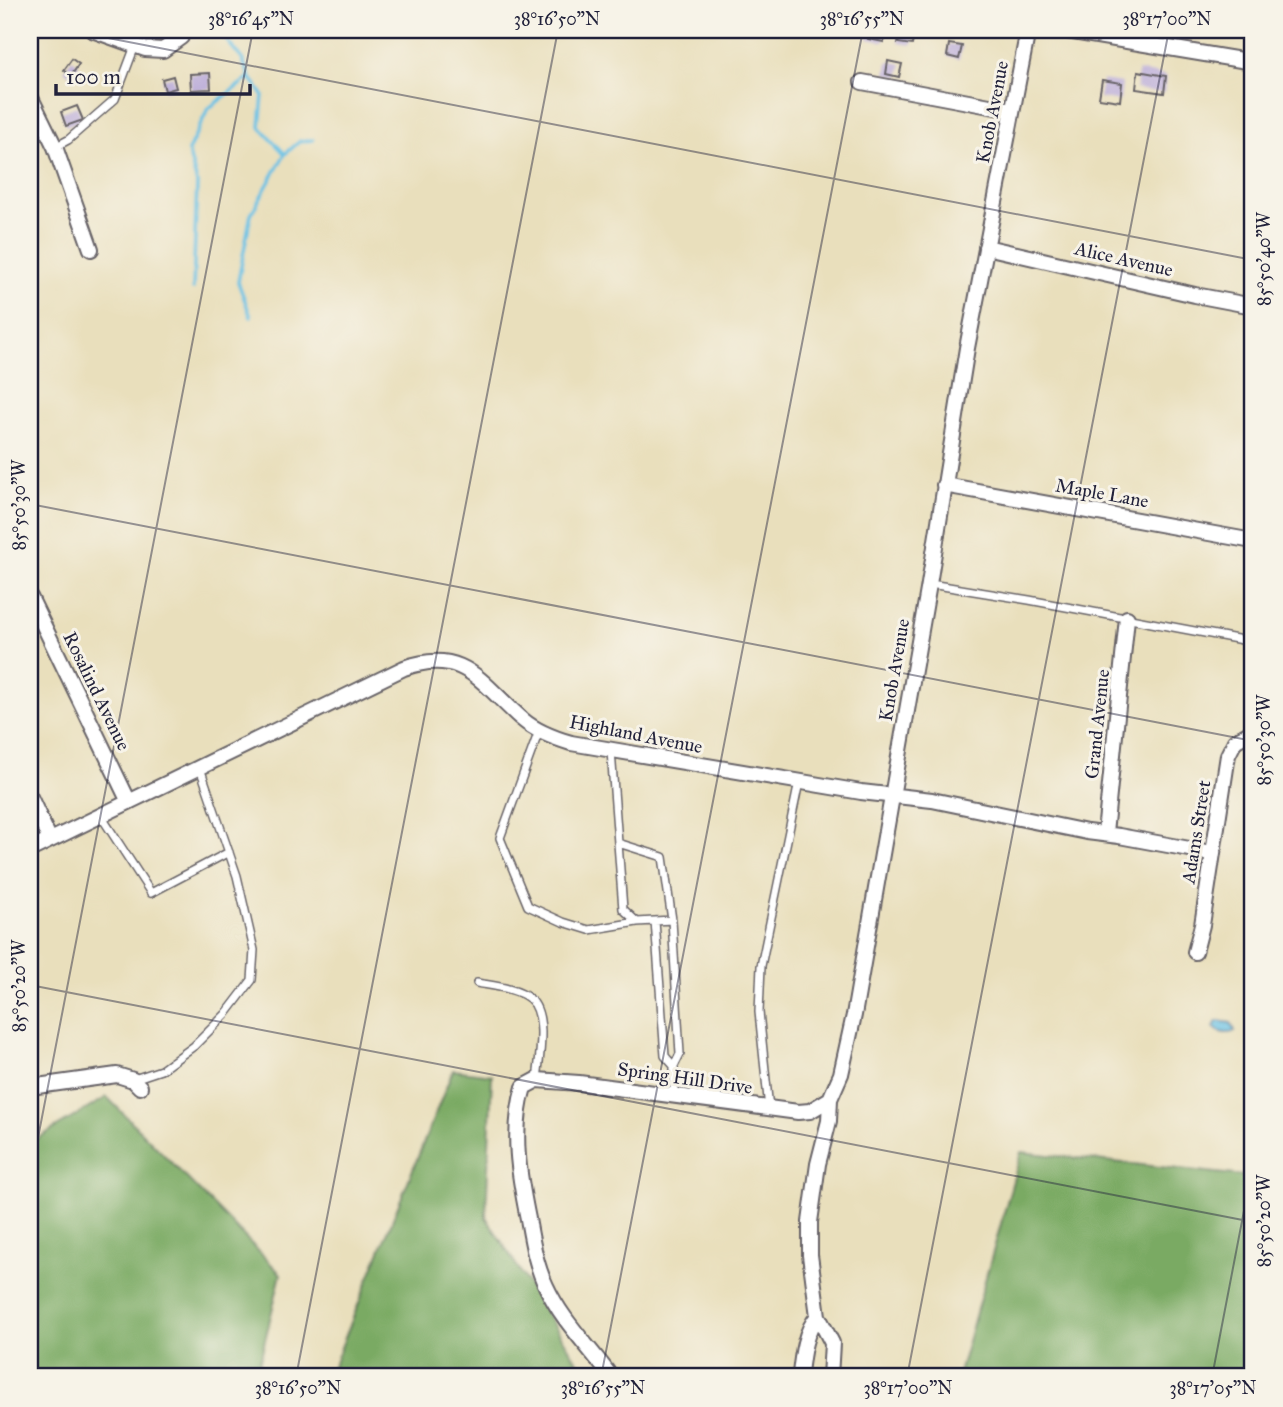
<svg xmlns="http://www.w3.org/2000/svg" width="1283" height="1407" viewBox="0 0 1283 1407" font-family="'IM FELL Great Primer',serif">
<style>
.forest{fill:#7aaa64;stroke:#4e6650;stroke-width:2}
.water{fill:#67c1e5;stroke:#447290;stroke-width:2}
.lines{fill:none;stroke-linecap:round;stroke-linejoin:round}
.stream{stroke:#67c1e5;stroke-width:3.5}
.building{fill:#b8a9d8}
.lane-casing{stroke:#686468;stroke-width:10}
.street-casing{stroke:#686468;stroke-width:18}
.lane{stroke:#fff;stroke-width:7}
.street{stroke:#fff;stroke-width:14}
.ticks{fill:none;stroke:#22223b;stroke-width:2;stroke-opacity:0.45}
.labels{text-anchor:middle;dominant-baseline:central;stroke-width:6;stroke-linejoin:round;paint-order:stroke}
.street-label{font-size:19px;fill:#22223b;stroke:#f7f3e8}
.neatline{fill:none;stroke:#22223b;stroke-width:2.5}
.ticks-label{font-size:18px;text-anchor:middle;fill:#22223b}
</style>
<rect width="100%" height="100%" fill="#f7f3e8"/>
<filter id="ink" filterUnits="userSpaceOnUse"><feTurbulence type="fractalNoise" baseFrequency=".0143" numOctaves="2"/><feDisplacementMap in="SourceGraphic" scale="14" xChannelSelector="R" yChannelSelector="G"/><feConvolveMatrix kernelMatrix="1 2 1 2 8 2 1 2 1" color-interpolation-filters="sRGB"/></filter>
<filter id="wash" filterUnits="userSpaceOnUse"><feTurbulence type="fractalNoise" baseFrequency=".00686" numOctaves="4" result="noise"/><feDisplacementMap in="SourceGraphic" scale="28" xChannelSelector="R" yChannelSelector="G"/><feGaussianBlur stdDeviation="1.57" result="paint"/><feColorMatrix in="noise" values="0 0 0 0 0 0 0 0 0 0 0 0 0 0 0 0 0 1.4 0 .05"/><feComposite in="paint" operator="in"/></filter>
<g filter="url(#wash)">
<rect width="100%" height="100%" fill="#e9dfbc"/>
<!-- forest -->
<path class="forest" d="M453 1070 492 1075 486 1217 587 1377H329Z
M107 1097 281 1274 256 1377H30V1143Z
M1021 1152 1253 1177V1377H958Z"/>
<!-- water -->
<path class="water" d="M1217 1021 1231 1023 1235 1031C1228 1035 1219 1033 1214 1027Z"/>
<g class="lines">
<!-- stream -->
<path class="stream" d="M218 30 242 59 250 77 263 95 260 127 285 154 300 141 313 140
M193 289 197 183 188 151 208 109 250 77
M251 317 238 282 251 214 285 154"/>
</g>
<g id="blocks">
<!-- building -->
<path class="building" d="M870 30H886L884 42 868 39Z
M901 30H915L912 45 898 43Z
M949 44 962 46 959 59 947 56Z
M72 59 79 64 71 76 64 70Z
M888 61 902 64 899 77 886 74Z
M1138 71 1166 76 1164 93 1136 89Z
M210 73 211 89 191 90 190 74Z
M173 76 176 88 165 91 162 79Z
M1102 80 1122 83 1120 101 1099 98Z
M77 106 83 120 66 126 61 112Z"/>
</g>
</g>
<g filter="url(#ink)">
<use href="#blocks" fill-opacity="0" stroke="#686468" stroke-width="2"/>
<g class="lines">
<!-- lane casing -->
<g class="lane-casing">
<path id="lane" d="M55 147 68 140 115 99 135 46
M930 584 1029 600 1253 642
M539 731 500 838 528 906 563 922 589 930 637 922
M611 751 623 909 637 922 672 920
M101 816 151 893 229 852
M618 843 663 857 672 920 680 1054 674 1066V1095
M655 921 665 1056 674 1066
M477 983C493 986 517 988 530 999 548 1014 539 1059 537 1080
M134 1079 161 1070 194 1046 226 1014 252 980 254 950 237 876 200 768
M769 1109 759 1012 761 966 799 782"/>
</g>
<!-- street casing -->
<g class="street-casing">
<path id="street" d="M92 30 145 49 163 50 181 37 182 30
M1061 30 1253 62
M862 82 1011 110
M30 96 55 147 91 249
M986 247 1195 295 1253 306
M944 485 1253 541
M30 597 129 802
M30 797 50 840
M1105 833 1127 618
M30 850 404 668C465 646 482 685 523 720 537 732 554 738 571 743L861 792 932 800 1087 832 1119 836 1211 853
M1195 952 1202 925 1228 755 1235 741 1253 731
M30 1087 117 1075 133 1080 140 1087
M611 1377C589 1346 562 1321 546 1286 536 1266 532 1241 528 1219 519 1175 511 1131 524 1087L537 1080 579 1083 798 1112 810 1111 830 1099
M802 1377 800 1374C802 1355 805 1330 818 1316
M830 1377 832 1343 818 1316 810 1255V1222L818 1164 829 1121 830 1099 841 1074 854 1015 929 584 967 348 1028 30"/>
</g>
<!-- lane -->
<use href="#lane" class="lane"/>
<!-- street -->
<use href="#street" class="street"/>
</g>
</g>
<!-- ticks -->
<path class="ticks" d="M67 30 1253 260M30 504 1253 741M30 985 1253 1222M30 1179 253 30M296 1377 558 30M601 1377 863 30M907 1377 1169 30M1212 1377 1253 1164"/>
<g class="labels">
<!-- street labels -->
<g class="street-label">
<text transform="translate(992 112) rotate(-79)">Knob Avenue</text>
<text transform="translate(1124 259) rotate(13)">Alice Avenue</text>
<text transform="translate(1102 493) rotate(10)">Maple Lane</text>
<text transform="translate(894 670) rotate(-80)">Knob Avenue</text>
<text transform="translate(97 691) rotate(64)">Rosalind Avenue</text>
<text transform="translate(1097 724) rotate(-84)">Grand Avenue</text>
<text transform="translate(636 734) rotate(11)">Highland Avenue</text>
<text transform="translate(1196 832) rotate(-81)">Adams Street</text>
<text transform="translate(685 1078) rotate(8)">Spring Hill Drive</text>
</g>
</g>
<!-- margin -->
<rect width="1283" height="1407" fill="none" stroke="#f7f3e8" stroke-width="77"/>
<!-- scale -->
<path d="M56 84v10h194v-10" fill="none" stroke="#22223b" stroke-width="3.5"/>
<text x="66" y="84" font-size="21" fill="#22223b" stroke="#f7f3e8" stroke-width="5" paint-order="stroke">100 m</text>
<rect x="38" y="38" width="1206" height="1330" class="neatline"/>
<g class="ticks-label">
<text x="251" y="25">38°16'45"N</text>
<text x="557" y="25">38°16'50"N</text>
<text x="862" y="25">38°16'55"N</text>
<text x="1167" y="25">38°17'00"N</text>
<text transform="translate(1264 259) rotate(-90)" y="6">85°50'40"W</text>
<text transform="translate(19 505) rotate(-90)" y="6">85°50'30"W</text>
<text transform="translate(1264 740) rotate(-90)" y="6">85°50'30"W</text>
<text transform="translate(19 986) rotate(-90)" y="6">85°50'20"W</text>
<text transform="translate(1264 1221) rotate(-90)" y="6">85°50'20"W</text>
<text x="298" y="1394">38°16'50"N</text>
<text x="603" y="1394">38°16'55"N</text>
<text x="908" y="1394">38°17'00"N</text>
<text x="1213" y="1394">38°17'05"N</text>
</g>
</svg>
